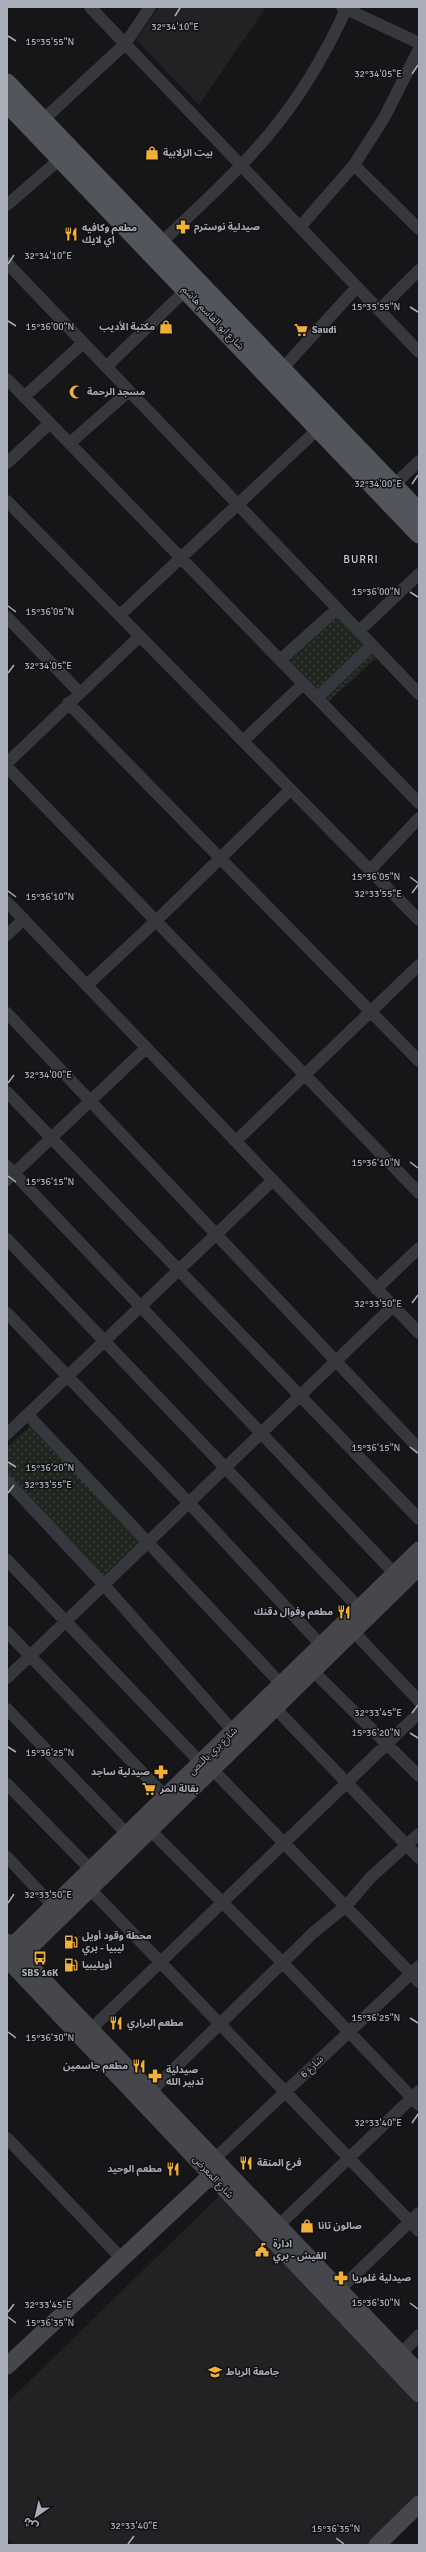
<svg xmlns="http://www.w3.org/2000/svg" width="426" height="2552" viewBox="0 0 426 2552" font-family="Signika,'Noto Sans Arabic',sans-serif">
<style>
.built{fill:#222225}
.park{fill:url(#park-dots)}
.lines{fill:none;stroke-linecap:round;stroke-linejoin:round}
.street{stroke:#37383d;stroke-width:12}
.secondary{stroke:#45474d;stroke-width:17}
.primary{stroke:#53555c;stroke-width:19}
.ticks{fill:none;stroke:#a8adb8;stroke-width:1.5}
.labels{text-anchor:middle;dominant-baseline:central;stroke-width:3;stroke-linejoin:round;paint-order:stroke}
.poi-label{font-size:10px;font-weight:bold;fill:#a8adb8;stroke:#111113;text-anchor:start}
.street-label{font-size:10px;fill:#a8adb8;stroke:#111113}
.neighbourhood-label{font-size:11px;letter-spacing:1px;fill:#c9ccd4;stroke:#111113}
.ticks-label{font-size:10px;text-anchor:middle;fill:#a8adb8;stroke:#111113;stroke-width:3;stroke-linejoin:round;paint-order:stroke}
</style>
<defs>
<pattern id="park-dots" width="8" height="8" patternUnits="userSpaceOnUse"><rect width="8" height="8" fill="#1e261f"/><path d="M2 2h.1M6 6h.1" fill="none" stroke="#3c433d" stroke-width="1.8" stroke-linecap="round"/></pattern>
</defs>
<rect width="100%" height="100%" fill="#161618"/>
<!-- built -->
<path class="built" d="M159 7H266L199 105 136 40Z
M221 2194 419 2401V2497L369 2545H14L7 2538V2403Z"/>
<!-- park -->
<path class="park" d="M339 609 380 655 327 703 286 659Z
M32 1424 143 1542 105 1578 7 1474V1447Z"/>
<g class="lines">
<!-- street -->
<path class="street" d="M90 7 419 352
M342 7 419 43
M43 120 125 44 150 7
M354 165 419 229
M7 205 60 159
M300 227 354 165 384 118 419 49
M161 243C198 207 237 173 270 133 301 96 327 51 347 7
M7 263 419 694
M379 310 419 270
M106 367 186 290
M282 369 357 287
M7 379 419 803
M24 397 83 343
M70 443 129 391
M7 463 50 423
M394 485 419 461
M7 501 419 920
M120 615 318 429
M7 617 79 692
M359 631 419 574
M280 660 337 609
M317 698 372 645
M68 703 419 1061
M243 741 303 684
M7 763 140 636
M7 767 419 1193
M370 870 419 818
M7 902 419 1333
M7 935 24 919
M87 985 156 921 290 790
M7 1013 419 1449
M7 1092 419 1519
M236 1141 419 965
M7 1166 395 1574
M7 1180 146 1048
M7 1239 359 1608
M376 1289 419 1248
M7 1313 189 1503 321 1645
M28 1415 281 1684
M7 1434 273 1180
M7 1481 104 1585 233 1731
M7 1560 201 1763
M353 1631 419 1701
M7 1632 166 1797
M313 1671 419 1776
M7 1678 393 1306
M275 1708 419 1858
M7 1709 127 1834
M212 1769 419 1982
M7 1784 91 1870
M150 1830 283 1963 419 2105
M7 1857 53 1906
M90 1889 419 2231
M91 2029 419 1713
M145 2097 314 1932 346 1906 371 1877 419 1834
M7 2138 122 2259
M209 2164 419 1966
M278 2226 419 2091
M339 2290 419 2213
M396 2359 419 2335"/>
<!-- secondary -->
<path class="secondary" d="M7 1942 419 2373
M7 1951 419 1550
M7 1959 419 2394
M13 1964 419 1567
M7 2366 219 2168
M377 2545 419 2504"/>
<!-- primary -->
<path class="primary" d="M7 83 419 512
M7 103 419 534"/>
</g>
<!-- ticks -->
<path class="ticks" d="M175 16 180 8M8 36 16 41M412 74 418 65M8 264 14 255M410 307 418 312M8 321 16 326M412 484 418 475M410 592 418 597M8 606 16 612M8 673 14 665M410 877 418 883M8 891 16 897M412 893 418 885M8 1083 14 1075M410 1162 418 1168M8 1176 16 1182M412 1303 418 1295M410 1447 418 1453M8 1462 16 1467M8 1493 14 1485M412 1713 418 1705M410 1733 418 1738M8 1747 16 1752M8 1903 14 1894M410 2018 418 2023M8 2032 16 2038M412 2123 418 2114M410 2303 418 2309M8 2312 14 2304M8 2317 16 2323M336 2538 344 2544M128 2544 134 2536"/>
<!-- icons -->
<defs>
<g id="shop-bare" transform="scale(1.08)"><path d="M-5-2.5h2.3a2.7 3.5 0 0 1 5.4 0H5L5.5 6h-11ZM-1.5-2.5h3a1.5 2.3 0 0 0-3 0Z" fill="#f2b134" stroke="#111113" stroke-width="2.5" paint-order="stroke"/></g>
<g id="pharmacy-bare" transform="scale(1.08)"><path d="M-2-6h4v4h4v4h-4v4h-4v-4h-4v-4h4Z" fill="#f2b134" stroke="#111113" stroke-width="2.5" paint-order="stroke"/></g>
<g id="restaurant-bare" transform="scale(1.08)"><path d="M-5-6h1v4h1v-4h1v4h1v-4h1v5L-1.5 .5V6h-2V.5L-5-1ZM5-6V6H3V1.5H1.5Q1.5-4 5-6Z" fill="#f2b134" stroke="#111113" stroke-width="2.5" paint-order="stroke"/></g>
<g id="supermarket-bare" transform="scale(1.08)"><path d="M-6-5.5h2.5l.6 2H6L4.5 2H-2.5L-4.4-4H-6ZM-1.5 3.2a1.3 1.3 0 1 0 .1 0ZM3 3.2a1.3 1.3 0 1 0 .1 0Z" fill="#f2b134" stroke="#111113" stroke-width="2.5" paint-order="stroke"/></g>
<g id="mosque-bare" transform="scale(1.08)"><path d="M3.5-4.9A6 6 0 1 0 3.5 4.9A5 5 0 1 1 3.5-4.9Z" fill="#f2b134" stroke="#111113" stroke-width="2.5" paint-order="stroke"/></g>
<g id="fuel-bare" transform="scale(1.08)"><path d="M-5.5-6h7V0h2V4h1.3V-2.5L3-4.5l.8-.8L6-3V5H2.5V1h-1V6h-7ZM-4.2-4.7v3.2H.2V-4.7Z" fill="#f2b134" stroke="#111113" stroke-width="2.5" paint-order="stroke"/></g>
<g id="bus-bare" transform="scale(1.08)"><path d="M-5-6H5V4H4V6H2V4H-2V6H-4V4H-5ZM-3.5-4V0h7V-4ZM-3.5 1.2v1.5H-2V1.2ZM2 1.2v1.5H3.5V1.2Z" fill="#f2b134" stroke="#111113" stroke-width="2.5" paint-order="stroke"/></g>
<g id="civic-bare" transform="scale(1.08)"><path d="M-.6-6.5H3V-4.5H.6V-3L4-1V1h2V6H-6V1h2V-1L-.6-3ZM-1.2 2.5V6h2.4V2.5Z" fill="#f2b134" stroke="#111113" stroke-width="2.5" paint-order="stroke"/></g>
<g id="university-bare" transform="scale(1.08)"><path d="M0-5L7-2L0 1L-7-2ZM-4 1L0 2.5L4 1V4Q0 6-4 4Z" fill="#f2b134" stroke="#111113" stroke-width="2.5" paint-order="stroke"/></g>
</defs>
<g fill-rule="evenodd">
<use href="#shop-bare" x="152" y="153"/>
<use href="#pharmacy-bare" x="183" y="227"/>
<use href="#restaurant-bare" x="71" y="234"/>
<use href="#shop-bare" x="166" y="327"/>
<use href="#supermarket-bare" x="301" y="330"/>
<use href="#mosque-bare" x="76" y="392"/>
<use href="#restaurant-bare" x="344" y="1612"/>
<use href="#pharmacy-bare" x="161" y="1772"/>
<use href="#supermarket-bare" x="149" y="1789"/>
<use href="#fuel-bare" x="71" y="1942"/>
<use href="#bus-bare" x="40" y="1958"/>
<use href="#fuel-bare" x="71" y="1965"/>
<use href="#restaurant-bare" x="116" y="2023"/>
<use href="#restaurant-bare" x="139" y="2066"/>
<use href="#pharmacy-bare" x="155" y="2076"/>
<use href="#restaurant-bare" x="246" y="2163"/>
<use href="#restaurant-bare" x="173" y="2169"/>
<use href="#shop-bare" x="307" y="2226"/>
<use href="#civic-bare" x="262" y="2250"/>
<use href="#pharmacy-bare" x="341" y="2278"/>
<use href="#university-bare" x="215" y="2372"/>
</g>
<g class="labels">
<!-- poi labels -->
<g class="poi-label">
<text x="163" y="153">بيت الزلابية</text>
<text x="194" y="227">صيدلية نوسترم</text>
<text x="82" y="228">مطعم وكافيه<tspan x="82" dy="12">اي لايك</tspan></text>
<text x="155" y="327" text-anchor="end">مكتبة الأديب</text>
<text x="312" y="330">Saudi</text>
<text x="87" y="392">مسجد الرحمة</text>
<text x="333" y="1612" text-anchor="end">مطعم وفوال دقنك</text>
<text x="150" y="1772" text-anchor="end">صيدلية ساجد</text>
<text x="160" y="1789">بقالة المر</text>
<text x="82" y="1936">محطة وقود أويل<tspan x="82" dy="12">ليبيا - بري</tspan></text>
<text x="82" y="1965">أويليبيا</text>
<text x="40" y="1973" text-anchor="middle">SBS 16K</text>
<text x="127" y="2023">مطعم البراري</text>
<text x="128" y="2066" text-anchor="end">مطعم جاسمين</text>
<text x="166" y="2070">صيدلية<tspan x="166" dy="12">تدبير الله</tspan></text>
<text x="257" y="2163">فرع المنقة</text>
<text x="162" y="2169" text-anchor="end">مطعم الوحيد</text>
<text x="318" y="2226">صالون تانا</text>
<text x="273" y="2244">ادارة<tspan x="273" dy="12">الفيش - بري</tspan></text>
<text x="352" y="2278">صيدلية غلوريا</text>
<text x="226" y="2372">جامعة الرباط</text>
</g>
<!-- street labels -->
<g class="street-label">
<text transform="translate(213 318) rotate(46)">شارع ابو القاسم هاشم</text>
<text transform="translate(213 1751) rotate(-44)">شارع بري بالنص</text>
<text transform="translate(312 2067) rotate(-44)">شارع 6</text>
<text transform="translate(213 2177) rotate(47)">شارع المعرض</text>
</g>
<!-- neighbourhood labels -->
<g class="neighbourhood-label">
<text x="361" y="559">BURRI</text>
</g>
</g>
<g class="ticks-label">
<text x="175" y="30">32°34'10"E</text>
<text x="50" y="45">15°35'55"N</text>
<text x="378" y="77">32°34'05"E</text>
<text x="48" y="259">32°34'10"E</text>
<text x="376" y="310">15°35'55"N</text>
<text x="50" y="330">15°36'00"N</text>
<text x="378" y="487">32°34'00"E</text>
<text x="376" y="595">15°36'00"N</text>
<text x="50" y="615">15°36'05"N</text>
<text x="48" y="669">32°34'05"E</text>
<text x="376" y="880">15°36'05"N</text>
<text x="378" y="897">32°33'55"E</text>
<text x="50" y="900">15°36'10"N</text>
<text x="48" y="1078">32°34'00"E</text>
<text x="376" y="1166">15°36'10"N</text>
<text x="50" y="1185">15°36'15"N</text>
<text x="378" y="1307">32°33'50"E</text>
<text x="376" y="1451">15°36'15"N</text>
<text x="50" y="1471">15°36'20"N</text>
<text x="48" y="1488">32°33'55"E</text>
<text x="378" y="1716">32°33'45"E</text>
<text x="376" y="1736">15°36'20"N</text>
<text x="50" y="1756">15°36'25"N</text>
<text x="48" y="1898">32°33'50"E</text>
<text x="376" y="2021">15°36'25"N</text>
<text x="50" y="2041">15°36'30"N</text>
<text x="378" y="2126">32°33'40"E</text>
<text x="376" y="2306">15°36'30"N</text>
<text x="48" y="2308">32°33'45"E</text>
<text x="50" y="2326">15°36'35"N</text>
<text x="134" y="2529">32°33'40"E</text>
<text x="336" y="2532">15°36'35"N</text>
</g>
<!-- border -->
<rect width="426" height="2552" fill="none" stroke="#a8adb8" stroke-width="16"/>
<!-- north arrow -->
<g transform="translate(36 2516) rotate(214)" stroke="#111113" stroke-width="3" paint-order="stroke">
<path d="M0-3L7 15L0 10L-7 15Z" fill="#a8adb8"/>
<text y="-6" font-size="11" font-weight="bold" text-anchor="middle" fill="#a8adb8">ش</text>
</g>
</svg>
